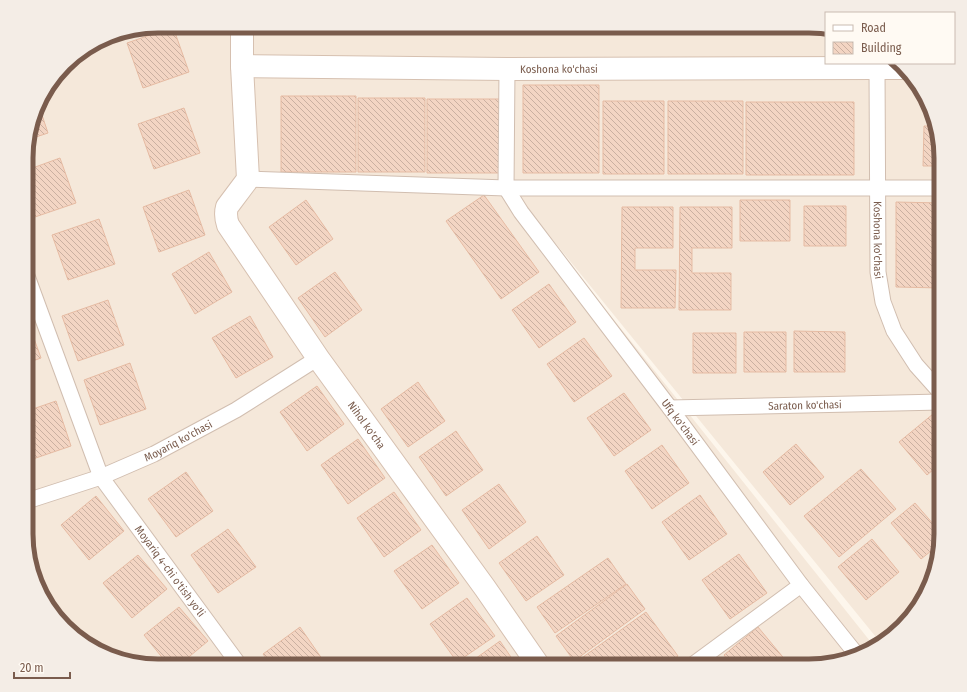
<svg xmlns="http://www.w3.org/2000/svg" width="967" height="692" viewBox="0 0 967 692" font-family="'Fira Sans Condensed',sans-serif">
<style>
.residential{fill:#f5e8da}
.building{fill:url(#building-back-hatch);stroke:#e6bba3}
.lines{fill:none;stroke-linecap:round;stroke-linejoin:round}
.street-casing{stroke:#d1beb0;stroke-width:17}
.secondary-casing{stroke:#d6c0b0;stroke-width:24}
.street{stroke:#fff;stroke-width:15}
.secondary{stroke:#fff;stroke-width:22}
.labels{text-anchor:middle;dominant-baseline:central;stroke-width:4;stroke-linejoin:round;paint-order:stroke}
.street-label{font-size:11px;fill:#7a5c4d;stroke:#fffaf3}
.rim{fill:none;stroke:#7a5c4d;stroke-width:5}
</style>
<defs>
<pattern id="building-back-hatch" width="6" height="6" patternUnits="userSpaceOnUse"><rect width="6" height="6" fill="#f3d5c3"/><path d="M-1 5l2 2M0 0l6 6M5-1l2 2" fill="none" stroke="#cab0a1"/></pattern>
</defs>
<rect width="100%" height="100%" fill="#fdf6ec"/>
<!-- residential -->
<path class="residential" d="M158 26H237L248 179 508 187 874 646 867 652 809 666H150L108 656 78 639 44 600 27 551V141L44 92 71 59 115 33Z
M242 26H817L826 28V63H897L927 100 941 150V542L931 584 914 614 880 642 509 186 249 178Z"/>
<!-- building -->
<path class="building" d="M746 26H817L825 28H746Z
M173 27 189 72 143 88 127 43Z
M523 85H599V173H523Z
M281 96H356V172H281Z
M358 98H425V172H358Z
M427 99H500V173H427Z
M603 101H664V174H603Z
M668 101H743V174H668Z
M746 102H854V175H746Z
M39 106 48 133 27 140Z
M184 108 200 153 154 169 138 124Z
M924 126H934L941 150V166H923Z
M60 158 76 203 29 219 27 213V170Z
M189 190 205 235 159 252 143 207Z
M484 195 539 272 501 299 446 221Z
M306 200 333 239 296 265 269 227Z
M740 200H790V241H740Z
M896 202 941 203V288L896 287Z
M804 206H846V246H804Z
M622 207H673V248H635V270H676L675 308H621Z
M680 207H732V248H692V273H731V310H679Z
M99 219 115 264 68 280 52 235Z
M209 252 232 292 195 314 172 274Z
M335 272 362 310 325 337 298 298Z
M549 284 576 322 539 348 512 310Z
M108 300 124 345 78 361 62 316Z
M250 316 273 357 236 378 212 338Z
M27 319 41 358 27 363Z
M794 331 845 332V372H794Z
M744 332H786V372H744Z
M693 333H736V373H693Z
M584 338 612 376 574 402 547 364Z
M130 363 146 409 100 425 84 380Z
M418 382 445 421 408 447 381 409Z
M317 386 344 424 307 451 280 412Z
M624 393 651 430 614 456 587 418Z
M56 401 71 446 27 461V411Z
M933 414 941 423V463L927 475 899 442Z
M456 431 483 470 446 496 419 457Z
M358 439 385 478 348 504 321 465Z
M796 444 824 477 790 505 763 472Z
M662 445 689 483 652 509 625 471Z
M861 469 896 509 839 557 804 516Z
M186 472 213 511 176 537 148 499Z
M941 476V491L933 483Z
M499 484 526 522 489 549 462 510Z
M394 492 421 530 384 557 357 518Z
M700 495 727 534 689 560 662 522Z
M96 496 124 531 89 560 61 525Z
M915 503 941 533V543L921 559 891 523Z
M228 529 256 567 218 593 191 555Z
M537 536 564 575 526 601 499 563Z
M872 539 899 572 866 600 838 567Z
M432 545 459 583 422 609 394 571Z
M739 554 767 593 730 619 702 580Z
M138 555 167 589 132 618 103 583Z
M608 558 626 584 555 633 537 607Z
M627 584 645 609 574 661 556 636Z
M467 598 495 636 457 662 430 624Z
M179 607 208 641 178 666H169L144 635Z
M646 612 678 656 664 666H579L576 662Z
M300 627 327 666H272L263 654Z
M758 627 787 662 782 666H732L724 655Z
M500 641 517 666H465Z"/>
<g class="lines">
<!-- street casing -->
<g class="street-casing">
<g id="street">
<path id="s1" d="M877 68 878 272 883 302 894 331 916 365 941 393"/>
<path d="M248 179 506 188H941"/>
<path id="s2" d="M506 188 521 212 670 408 801 585 857 655"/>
<path d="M506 188 507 69"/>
<path id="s3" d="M27 276 101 477 240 666"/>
<path id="s4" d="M670 408 941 402"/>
<path id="s5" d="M27 501 101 477 154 454 236 410 318 358"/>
<path d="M691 666 801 585"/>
</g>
</g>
<!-- secondary casing -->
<g class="secondary-casing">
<g id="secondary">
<path id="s6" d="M242 26V66L248 179 227 207C225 214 226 219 228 225L318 358 485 588 539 666"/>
<path id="s7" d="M242 66 507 69 877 68H901"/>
</g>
</g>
<!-- street -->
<use href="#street" class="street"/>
<!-- secondary -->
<use href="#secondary" class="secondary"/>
</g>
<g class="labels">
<!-- street labels -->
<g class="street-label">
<text stroke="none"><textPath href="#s7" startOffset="317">Koshona ko'chasi</textPath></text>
<text stroke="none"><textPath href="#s1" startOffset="172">Koshona ko'chasi</textPath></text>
<text stroke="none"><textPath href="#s4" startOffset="135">Saraton ko'chasi</textPath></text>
<text stroke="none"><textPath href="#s2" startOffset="292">Ufq ko'chasi</textPath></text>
<text stroke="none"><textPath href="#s6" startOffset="450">Nihol ko'cha</textPath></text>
<text stroke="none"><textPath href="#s5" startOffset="163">Moyariq ko'chasi</textPath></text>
<text stroke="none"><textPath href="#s3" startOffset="331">Moyariq 4-chi o'tish yo'li</textPath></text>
</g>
</g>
<!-- crop -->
<path d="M0 0H967V692H0ZM158 33H809A125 125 0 0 1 934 158V534A125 125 0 0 1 809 659H158A125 125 0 0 1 33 534V158A125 125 0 0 1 158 33Z" fill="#f4ede6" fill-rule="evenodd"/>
<path class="rim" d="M158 33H809A125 125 0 0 1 934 158V534A125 125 0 0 1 809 659H158A125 125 0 0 1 33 534V158A125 125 0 0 1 158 33Z"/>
<!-- legend -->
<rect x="825" y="12" width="130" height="52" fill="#fffaf3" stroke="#cabbb1"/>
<rect x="833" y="25" width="20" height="6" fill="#ffffff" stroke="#cabbb1"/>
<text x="861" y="32" font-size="12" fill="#7a5c4d">Road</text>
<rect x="833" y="42" width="20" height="12" fill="url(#building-back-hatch)" stroke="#cabbb1"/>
<text x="861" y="52" font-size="12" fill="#7a5c4d">Building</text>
<!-- scale -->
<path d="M14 672v6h56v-6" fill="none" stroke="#7a5c4d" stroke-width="2"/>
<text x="20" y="672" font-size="12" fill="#7a5c4d" stroke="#fffaf3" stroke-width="3" paint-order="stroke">20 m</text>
</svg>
